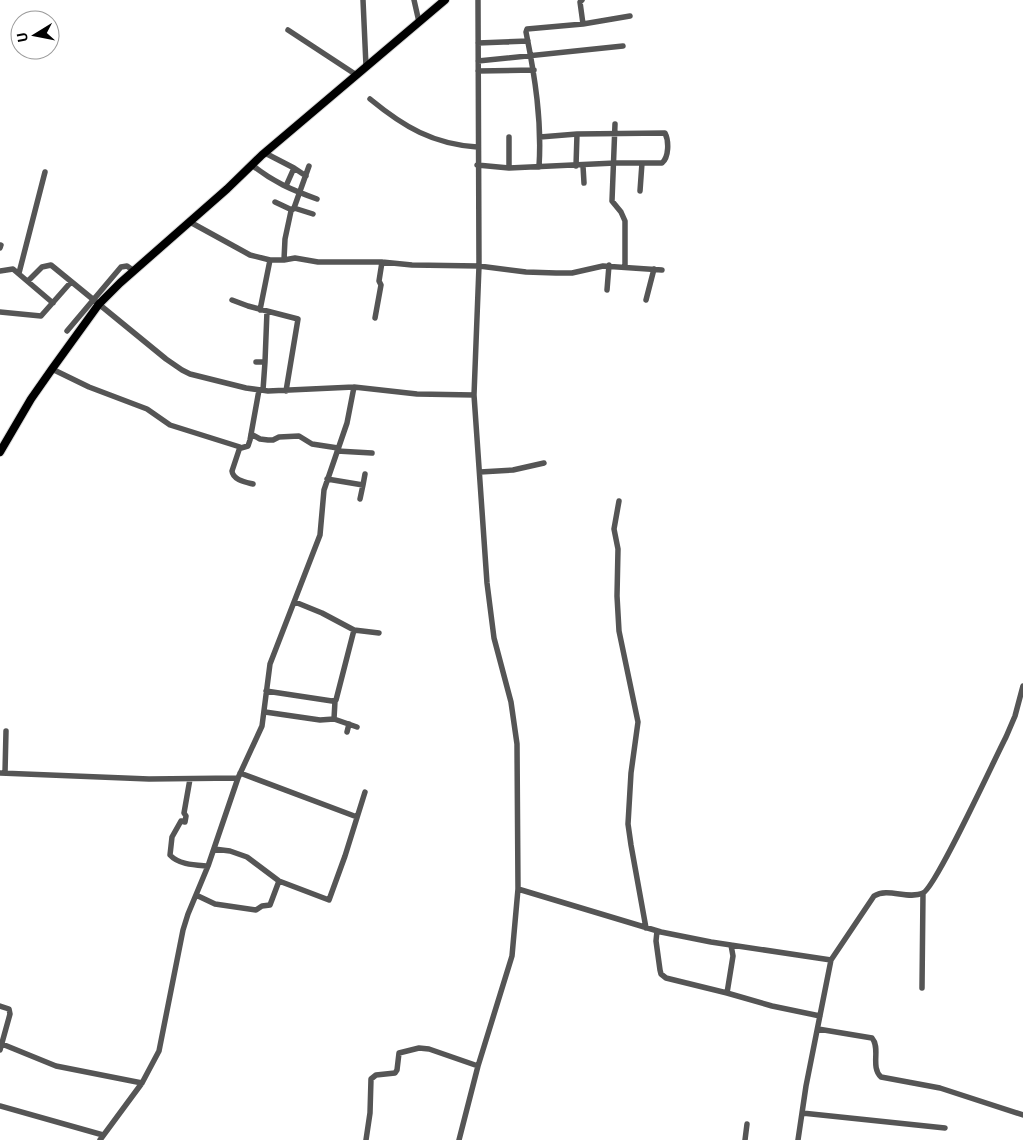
<svg xmlns="http://www.w3.org/2000/svg" width="1023" height="1140" viewBox="0 0 1023 1140" font-family="Roboto,sans-serif">
<style>
.lines{fill:none;stroke-linecap:round;stroke-linejoin:round}
.major-casing{stroke:#dbdbdb;stroke-width:10}
.minor{stroke:#555;stroke-width:5.5}
.major{stroke:#000;stroke-width:8}
</style>
<rect width="100%" height="100%" fill="#fff"/>
<g class="lines">
<!-- major casing -->
<g class="major-casing">
<path id="major" d="M0 452 31 399 52 369 99 304 120 283 227 189 262 155 445 0"/>
</g>
<!-- minor -->
<path class="minor" d="M363 0 366 66
M414 0 419 22
M582 0 580 2 583 24
M288 30 355 74
M478 43 528 41
M478 61 623 46
M478 71 534 70
M370 99C404 127 433 144 477 147
M615 124 612 201 621 212 625 221V266
M265 153 294 168 286 186
M252 165C273 182 292 190 317 199
M477 165 509 168 615 163H662C669 157 669 141 665 133L577 134 540 137
M576 166 577 134
M583 166 584 183
M539 167C542 121 535 77 526 32L527 29 583 24 630 16
M294 168 306 176
M509 168V137
M640 191 642 163
M275 202 292 210
M294 208 313 214
M190 222 250 255 270 260H284L295 258 318 262H382L412 265 479 266 526 272 556 273H572L603 266 662 270
M0 248 1 245
M284 260 285 239 291 211 294 208 309 166
M0 271 13 269 53 303
M19 273 45 172
M28 281 42 267 51 265 166 359 182 370 190 374 246 388 268 391 354 387 347 423 324 490 320 535 270 664 262 726 238 778 208 866 188 914 183 930 159 1051 142 1083 100 1140
M607 290 609 265
M232 300 248 306 298 319 286 391
M646 300 654 269
M260 310 270 260
M0 312 41 316 71 282
M375 318 381 285 379 281 382 262
M67 331 121 267 127 266 134 271
M256 362H265
M52 369 89 387 147 409 170 425 240 447 232 471C233 480 245 482 253 484
M354 387 417 394 474 395
M263 390 265 362 267 311
M251 434 260 439 268 440H273L279 437 299 436 312 444 338 448
M241 448 248 446 250 440 259 390
M337 451 372 453
M480 472 513 470 544 463
M327 479 363 485 360 499
M363 485 365 474
M619 501 614 529 618 549 617 596 619 631 638 722 631 773 628 824 631 845 646 928
M354 630 379 633
M266 691 332 701 336 700 354 630 322 613 295 602
M335 701 334 719 357 727
M265 712 320 720 334 719
M347 732 349 724
M0 773 149 779 238 778
M5 773 6 731
M240 773 357 817
M190 779 184 813 186 816 185 822 181 821 172 837 170 855C179 865 196 865 208 866
M214 849 230 851 247 857 279 881 329 900 345 856 365 792
M518 889 661 932 711 942 831 960 874 896C888 887 908 900 923 893 936 887 995 758 1006 737L1015 716 1023 686
M196 895 215 904 256 910 262 906 270 905 279 881
M657 931 656 941 660 970 661 974 666 978 727 993 772 1006 820 1016
M922 988 923 893
M727 993 733 956 731 945
M0 1006 9 1009 10 1014 0 1050
M818 1029 872 1038C881 1048 870 1067 881 1077L940 1088 1023 1115
M2 1044 56 1066 142 1083
M0 1106 103 1135
M802 1113 945 1128
M366 1140 370 1113 371 1079 376 1075 395 1073 397 1070 399 1053 419 1048 429 1049 478 1066
M459 1140 478 1066 512 956 518 889 517 744 511 702 494 638 487 583 474 395 479 266 478 0
M745 1140 747 1124
M798 1140 806 1086 831 960"/>
<!-- major -->
<use href="#major" class="major"/>
</g>
<!-- north arrow -->
<g transform="translate(35 35) rotate(260)"><circle r="24" fill="#ffffff" stroke="#999999"/>
<path d="M0-4L9 19L0 12L-9 19Z" fill="#000000"/>
<text y="-8" font-size="14" font-weight="bold" text-anchor="middle" fill="#000000">U</text>
</g>
</svg>
